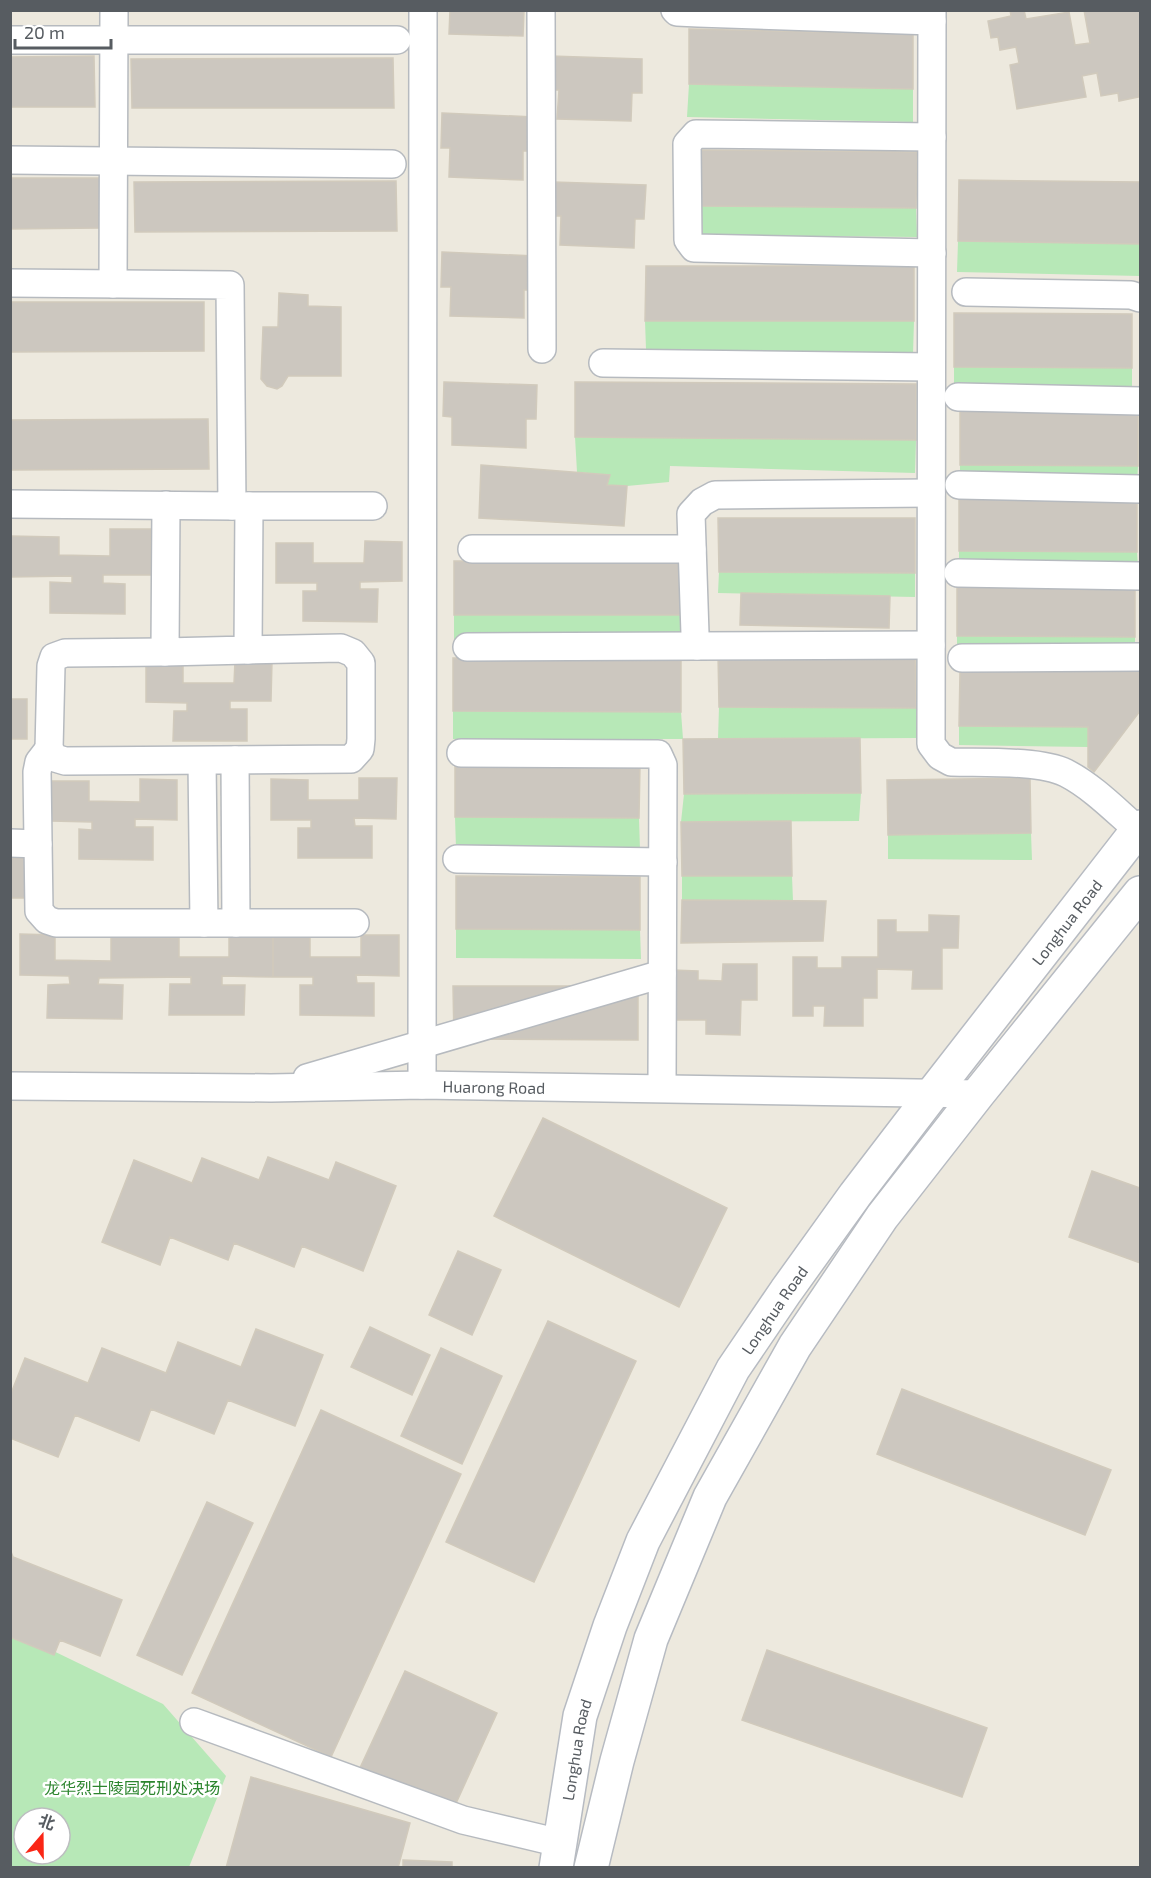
<svg xmlns="http://www.w3.org/2000/svg" width="1151" height="1878" viewBox="0 0 1151 1878" font-family="'Exo 2','Noto Sans SC',sans-serif">
<style>
.green{fill:#b7e8b7;fill-rule:evenodd}
.building{fill:#ccc7bf;stroke:#d1cabc;stroke-width:1.5}
.lines{fill:none;stroke-linecap:round;stroke-linejoin:round}
.street-casing{stroke:#b6babf;stroke-width:30}
.secondary-casing{stroke:#b7bbc2;stroke-width:36}
.street{stroke:#fff;stroke-width:27}
.secondary{stroke:#fff;stroke-width:33}
.labels{text-anchor:middle;dominant-baseline:central;stroke-width:5;stroke-linejoin:round;paint-order:stroke}
.street-label{font-size:16px;fill:#575c61;stroke:#fff}
.park-label{font-size:16px;fill:#2c852e;stroke:#fff}
</style>
<rect width="100%" height="100%" fill="#ede9de"/>
<!-- green -->
<path class="green" d="M689 84 913 89V122L687 117Z
M701 206 916 208 917 237 703 235Z
M958 241 1140 244V276L957 272Z
M645 321H914L913 354 646 349Z
M954 367 1132 368V389L954 386Z
M575 437 916 440 915 473 670 466 669 482 627 486 607 485 609 475 577 472Z
M960 465 1138 466 1137 483 960 479Z
M959 551 1137 552 1138 568 959 565Z
M719 572 915 573V597L718 593Z
M454 615H682L681 640 454 639Z
M957 636 1135 637V651L957 652Z
M719 707 916 708 918 738 718 739Z
M453 711 681 712 683 739H453Z
M959 726 1088 727V747L959 745Z
M861 793 859 821 681 822 684 794Z
M455 817 639 818 640 850 456 848Z
M1031 833 1032 860 888 859V835Z
M682 876H792L793 901 682 900Z
M456 929 640 930 641 959 456 958Z
M10 1630 163 1704 226 1776 189 1867H11ZM24 1818H60V1854H24Z"/>
<!-- building -->
<path class="building" d="M450 10H524L523 36 449 34Z
M1010 10H1024L1026 19 1069 12 1075 45 1090 43 1084 10H1140L1139 97 1119 101 1118 93 1101 96 1097 73 1082 76 1086 97 1017 109 1010 65 1019 63 1016 47 1000 50 998 37 991 38 988 21 1011 16Z
M689 29 913 34V89L689 84Z
M94 56 95 107H10V57Z
M550 56 642 59V93H632L631 121 557 119 559 90H549Z
M393 58 394 108H132L131 59Z
M442 113 534 117 533 151H523V180L449 177 450 148H441Z
M701 150 917 152 916 208 701 206Z
M10 178H100V228L10 229Z
M959 180 1140 182V244L958 241Z
M396 181 397 231 135 232 134 182Z
M553 182 646 185 644 219H635L634 248 560 245 561 216H552Z
M442 252 535 256 534 290H524V318L450 316 451 287H441Z
M646 266H914V321H645Z
M279 293 308 295V306L341 307V376H288L282 386 277 389 267 386 261 379 263 327H278Z
M10 302H204V351L10 352Z
M954 313 1132 314V368L954 367Z
M444 382 537 385 536 419H526V448L452 445V417L443 416Z
M575 382 916 384V440L575 437Z
M960 410 1138 411V466L960 465Z
M208 419 209 469 10 470V420Z
M481 465 610 475 607 485 627 486 624 526 479 518Z
M959 497 1137 499V552L959 551Z
M718 518H915V573L719 572Z
M110 529H151V575H103V583L125 584V614L50 613V582L72 583V576L10 577V536L59 537V555L110 556Z
M365 541 402 542V581L360 582V589H378L377 622 303 621V591H317V583H276V543H313V563H364Z
M454 561 682 562V615H454Z
M957 582 1135 583V637L957 636Z
M741 593 890 596 889 628 740 625Z
M718 653H915L916 708 719 707Z
M453 658H681V712L453 711Z
M235 661H272L271 701H230V709H247V741H173L174 711H187V703L146 702V662H183V683H234Z
M1140 669V711L1094 772 1088 767V727L959 726 960 672 1096 671Z
M10 699H27V739H10Z
M860 738 861 793 684 794 683 739Z
M455 764H640L639 818 455 817Z
M359 778H397L396 819 354 818 355 826H372V858H298V828H311V820H271V779L308 780V800H359Z
M1030 778 1031 833 888 835 887 780Z
M140 779 177 780V820L135 819V827H153V860L79 859V829L92 830V822L51 821V781H89V801L140 802Z
M791 821 792 876H682L681 822Z
M10 858H30V898H10Z
M456 876 640 877V930L456 929Z
M682 900 826 901 823 941 681 943Z
M929 915 959 916 958 948H942V989H912L913 970 877 969V998H863V1026H824L825 1006H813V1016H793V957H817V968H842V957H878V920H896V932H929Z
M20 934 55 935V960L111 961V937L179 938V957H229V936L273 937V977L222 976V985H245L244 1015H169L170 984H191V977L99 978 98 984 123 985 122 1019 47 1018 48 985 70 984 69 976 20 975Z
M361 935H399V976L356 975 357 983H374V1016L300 1015V985H313V977H273V937H310V957H361Z
M723 964H757V1000H741L740 1035 706 1034V1020H673V970L698 971V980L722 981Z
M453 986H638V1040L454 1039Z
M543 1118 727 1208 679 1307 494 1216Z
M268 1157 329 1180 336 1162 396 1186 363 1271 302 1246 294 1267 234 1243 228 1260 170 1237 160 1265 102 1242 134 1160 192 1183 202 1158 259 1180Z
M1092 1171 1140 1188V1263L1069 1237Z
M458 1251 501 1270 472 1335 429 1315Z
M548 1321 636 1361 534 1582 446 1542Z
M370 1327 430 1355 412 1395 351 1367Z
M256 1329 323 1355 295 1426 228 1400 214 1434 151 1409 139 1441 75 1415 58 1457 10 1438V1396L25 1358 88 1383 102 1348 166 1373 178 1342 241 1367Z
M441 1348 502 1376 462 1464 401 1436Z
M902 1389 1111 1470 1085 1535 877 1454Z
M321 1410 461 1474 331 1757 192 1693Z
M207 1502 253 1523 182 1675 137 1655Z
M10 1549 13 1557 122 1600 100 1656 60 1640 54 1655 10 1637Z
M767 1650 987 1728 962 1797 742 1720Z
M405 1671 497 1713 453 1810 360 1768Z
M251 1777 410 1823 398 1868H226Z
M403 1860 452 1862V1868H403Z"/>
<g class="lines">
<!-- street casing -->
<g class="street-casing">
<g id="street">
<path d="M541 10 542 349"/>
<path d="M675 10 677 12 698 13 932 21"/>
<path d="M932 10 931 744 940 756 951 762C983 763 1039 760 1066 773 1093 787 1115 810 1138 830"/>
<path d="M10 40H397"/>
<path d="M10 160 392 164"/>
<path d="M932 253 694 248 688 240 687 144 696 134 932 137"/>
<path d="M10 283 230 285 232 506 10 504"/>
<path d="M113 284 114 10"/>
<path d="M966 292 1131 295 1140 298"/>
<path d="M603 363 931 367"/>
<path d="M958 397 1140 401"/>
<path d="M959 485 1140 489"/>
<path d="M166 505 165 652 248 650 249 506"/>
<path d="M232 506H373"/>
<path d="M472 549H692"/>
<path d="M958 573 1140 576"/>
<path d="M931 645 697 646 695 634 691 514 702 502 715 495 931 493"/>
<path d="M467 647 697 646"/>
<path d="M165 652 65 653 54 657 51 666 49 749 55 758 65 761 351 759 360 749 361 739V663L353 653 341 648 248 650"/>
<path d="M962 658 1140 657"/>
<path d="M49 749 39 762 37 772 39 911 47 920 56 923H355"/>
<path d="M461 753 658 754 663 765 662 1088"/>
<path d="M235 760 236 923"/>
<path d="M202 762 204 923"/>
<path d="M10 843 38 844"/>
<path d="M457 859 663 862"/>
<path d="M307 1078 662 974"/>
<path d="M422 1085 423 10"/>
<path id="s1" d="M10 1086 271 1088 422 1085 978 1094"/>
<path d="M194 1722 463 1820 560 1843"/>
</g>
</g>
<!-- secondary casing -->
<g class="secondary-casing">
<g id="secondary">
<path id="s2" d="M556 1868 580 1716 610 1626 643 1541 733 1369 786 1291 855 1195 933 1093 1140 827"/>
<path d="M591 1868 617 1761 651 1639 710 1497 795 1346 882 1217 978 1094 1140 893"/>
</g>
</g>
<!-- street -->
<use href="#street" class="street"/>
<!-- secondary -->
<use href="#secondary" class="secondary"/>
</g>
<g class="labels">
<!-- street labels -->
<g class="street-label">
<text stroke="none"><textPath href="#s2" startOffset="1092">Longhua Road</textPath></text>
<text stroke="none"><textPath href="#s1" startOffset="484">Huarong Road</textPath></text>
<text stroke="none"><textPath href="#s2" startOffset="606">Longhua Road</textPath></text>
<text stroke="none"><textPath href="#s2" startOffset="120">Longhua Road</textPath></text>
</g>
<!-- park labels -->
<g class="park-label">
<text x="132" y="1787">龙华烈士陵园死刑处决场</text>
</g>
</g>
<!-- border -->
<rect width="1151" height="1878" fill="none" stroke="#575c61" stroke-width="24"/>
<!-- north arrow -->
<g transform="translate(42 1836) rotate(20)"><circle r="28" fill="#ffffff" stroke="#bcbec0" stroke-width="1.5"/>
<path d="M0-4.5L10 22L0 15L-10 22Z" fill="#fa2616"/>
<text y="-9" font-size="16" font-weight="bold" text-anchor="middle" fill="#575c61">北</text>
</g>
<!-- scale -->
<path d="M15 39v9h96v-9" fill="none" stroke="#575c61" stroke-width="3"/>
<text x="24" y="39" font-size="18" fill="#575c61" stroke="#ffffff" stroke-width="4.5" paint-order="stroke">20 m</text>
</svg>
